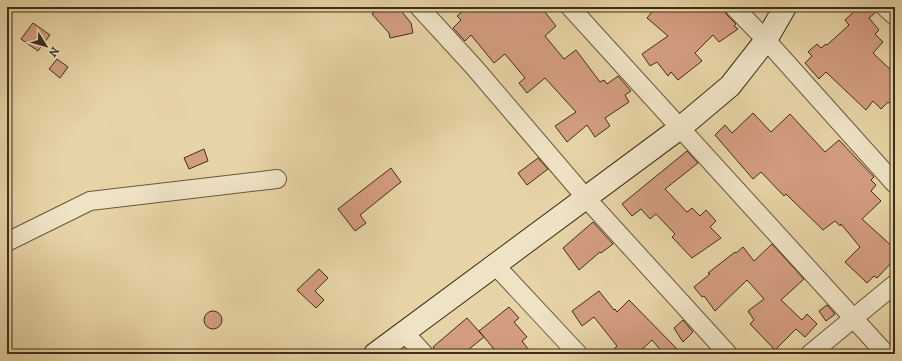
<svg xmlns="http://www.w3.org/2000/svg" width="902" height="361" viewBox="0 0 902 361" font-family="'IM FELL DW Pica',serif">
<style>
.building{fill:#d39d7f;stroke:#3e2e1a}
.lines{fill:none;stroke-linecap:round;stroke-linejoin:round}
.street-casing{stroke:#68583d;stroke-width:20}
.secondary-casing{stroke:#3e2e1a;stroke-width:24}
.street{stroke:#efe3c5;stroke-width:18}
.secondary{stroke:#efe3c5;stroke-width:22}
</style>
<rect width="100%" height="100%" fill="#e7d4a6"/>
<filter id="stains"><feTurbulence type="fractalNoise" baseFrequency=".005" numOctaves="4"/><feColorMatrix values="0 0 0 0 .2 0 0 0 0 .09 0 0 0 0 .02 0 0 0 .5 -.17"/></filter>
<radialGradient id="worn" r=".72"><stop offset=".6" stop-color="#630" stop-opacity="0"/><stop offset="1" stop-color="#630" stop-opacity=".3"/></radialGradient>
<!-- building -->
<path class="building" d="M381 7H398L411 23 413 33 390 38 389 33 372 14Z
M468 7H541L556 26 545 36 564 59 576 50 600 82 604 80 607 84 618 76 631 91 625 95 629 102 605 118 610 126 595 137 587 125 567 142 555 126 576 112 545 78 527 93 519 83 525 78 505 54 494 63 471 35 465 41 453 28 461 20 457 16Z
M656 7H724L726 14 736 24 734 26 738 29 719 42 713 35 695 53 702 61 678 80 671 72 668 76 657 62 650 66 642 54 668 36 647 18Z
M859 7H875L876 12 869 18 879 30 875 34 883 42 873 53 895 74V108L888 102 881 109 873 101 866 110 826 72 819 79 805 63 812 56 808 52 817 44 821 48 826 44 827 45 849 25 845 20Z
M33 23 50 35 38 51 21 39Z
M57 59 68 67 60 78 49 69Z
M753 113 771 132 790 114 825 152 839 140 874 177 871 180 876 185 871 191 881 201 862 219 895 249V259L877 278 874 276 867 283 845 262 860 247 841 224 840 226 835 221 823 230 786 194 784 196 761 172 753 179 715 135 725 125 732 133Z
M204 149 208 161 189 169 184 158Z
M687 151 698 163 665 189 687 212 692 208 700 216 706 210 716 221 710 227 721 238 692 258 672 237 675 234 656 214 650 219 641 209 632 216 622 204Z
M538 158 548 169 527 185 518 173Z
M391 168 401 182 360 215 366 223 355 231 338 209Z
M593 222 613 244 601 253 600 252 579 270 563 248Z
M772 244 804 279 781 300 802 320 807 314 817 324 805 337 796 329 775 350 750 324 754 320 748 311 764 299 747 280 715 311 704 296 702 297 694 287 710 274 708 273 735 252 736 253 743 247 754 261Z
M319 269 328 278 315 291 324 300 316 308 297 290Z
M599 291 614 310 615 309 617 312 629 300 682 354H664L652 340 637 354H609L617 346 594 317 582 326 572 311Z
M827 305 835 314 826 321 819 311Z
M509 307 519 318 514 322 527 337 522 341 532 354H498L479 331Z
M204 320a9 9 0 1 1 18 0a9 9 0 1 1-18 0Z
M467 318 484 337 463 354H439L433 347Z
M683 320 693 332 683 342 674 328Z"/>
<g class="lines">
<!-- street casing -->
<g class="street-casing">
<path id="street" d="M419 7 474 67 586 198 728 354
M570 7 886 354
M734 7 766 40 895 184
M885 7 895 16
M7 242 90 201 277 179
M495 265 578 354
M404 332 424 354
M810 354 895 284"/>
</g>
<!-- secondary casing -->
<g class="secondary-casing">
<path id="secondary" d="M375 354 680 128 730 86 766 40 785 7"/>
</g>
<!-- street -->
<use href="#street" class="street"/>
<!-- secondary -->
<use href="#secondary" class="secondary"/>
</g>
<!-- margin -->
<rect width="902" height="361" fill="none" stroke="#e7d4a6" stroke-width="24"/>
<rect x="8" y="8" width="886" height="345" fill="none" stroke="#3e2e1a" stroke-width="2"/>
<rect x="12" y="12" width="878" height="337" fill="none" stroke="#3e2e1a"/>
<!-- north arrow -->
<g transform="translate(46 46) rotate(127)" stroke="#efe3c5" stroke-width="3" paint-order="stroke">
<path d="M0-3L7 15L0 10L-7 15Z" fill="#3e2e1a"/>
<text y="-6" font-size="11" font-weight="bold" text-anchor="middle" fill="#3e2e1a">N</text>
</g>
<rect width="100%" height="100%" filter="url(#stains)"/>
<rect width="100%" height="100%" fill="url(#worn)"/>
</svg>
